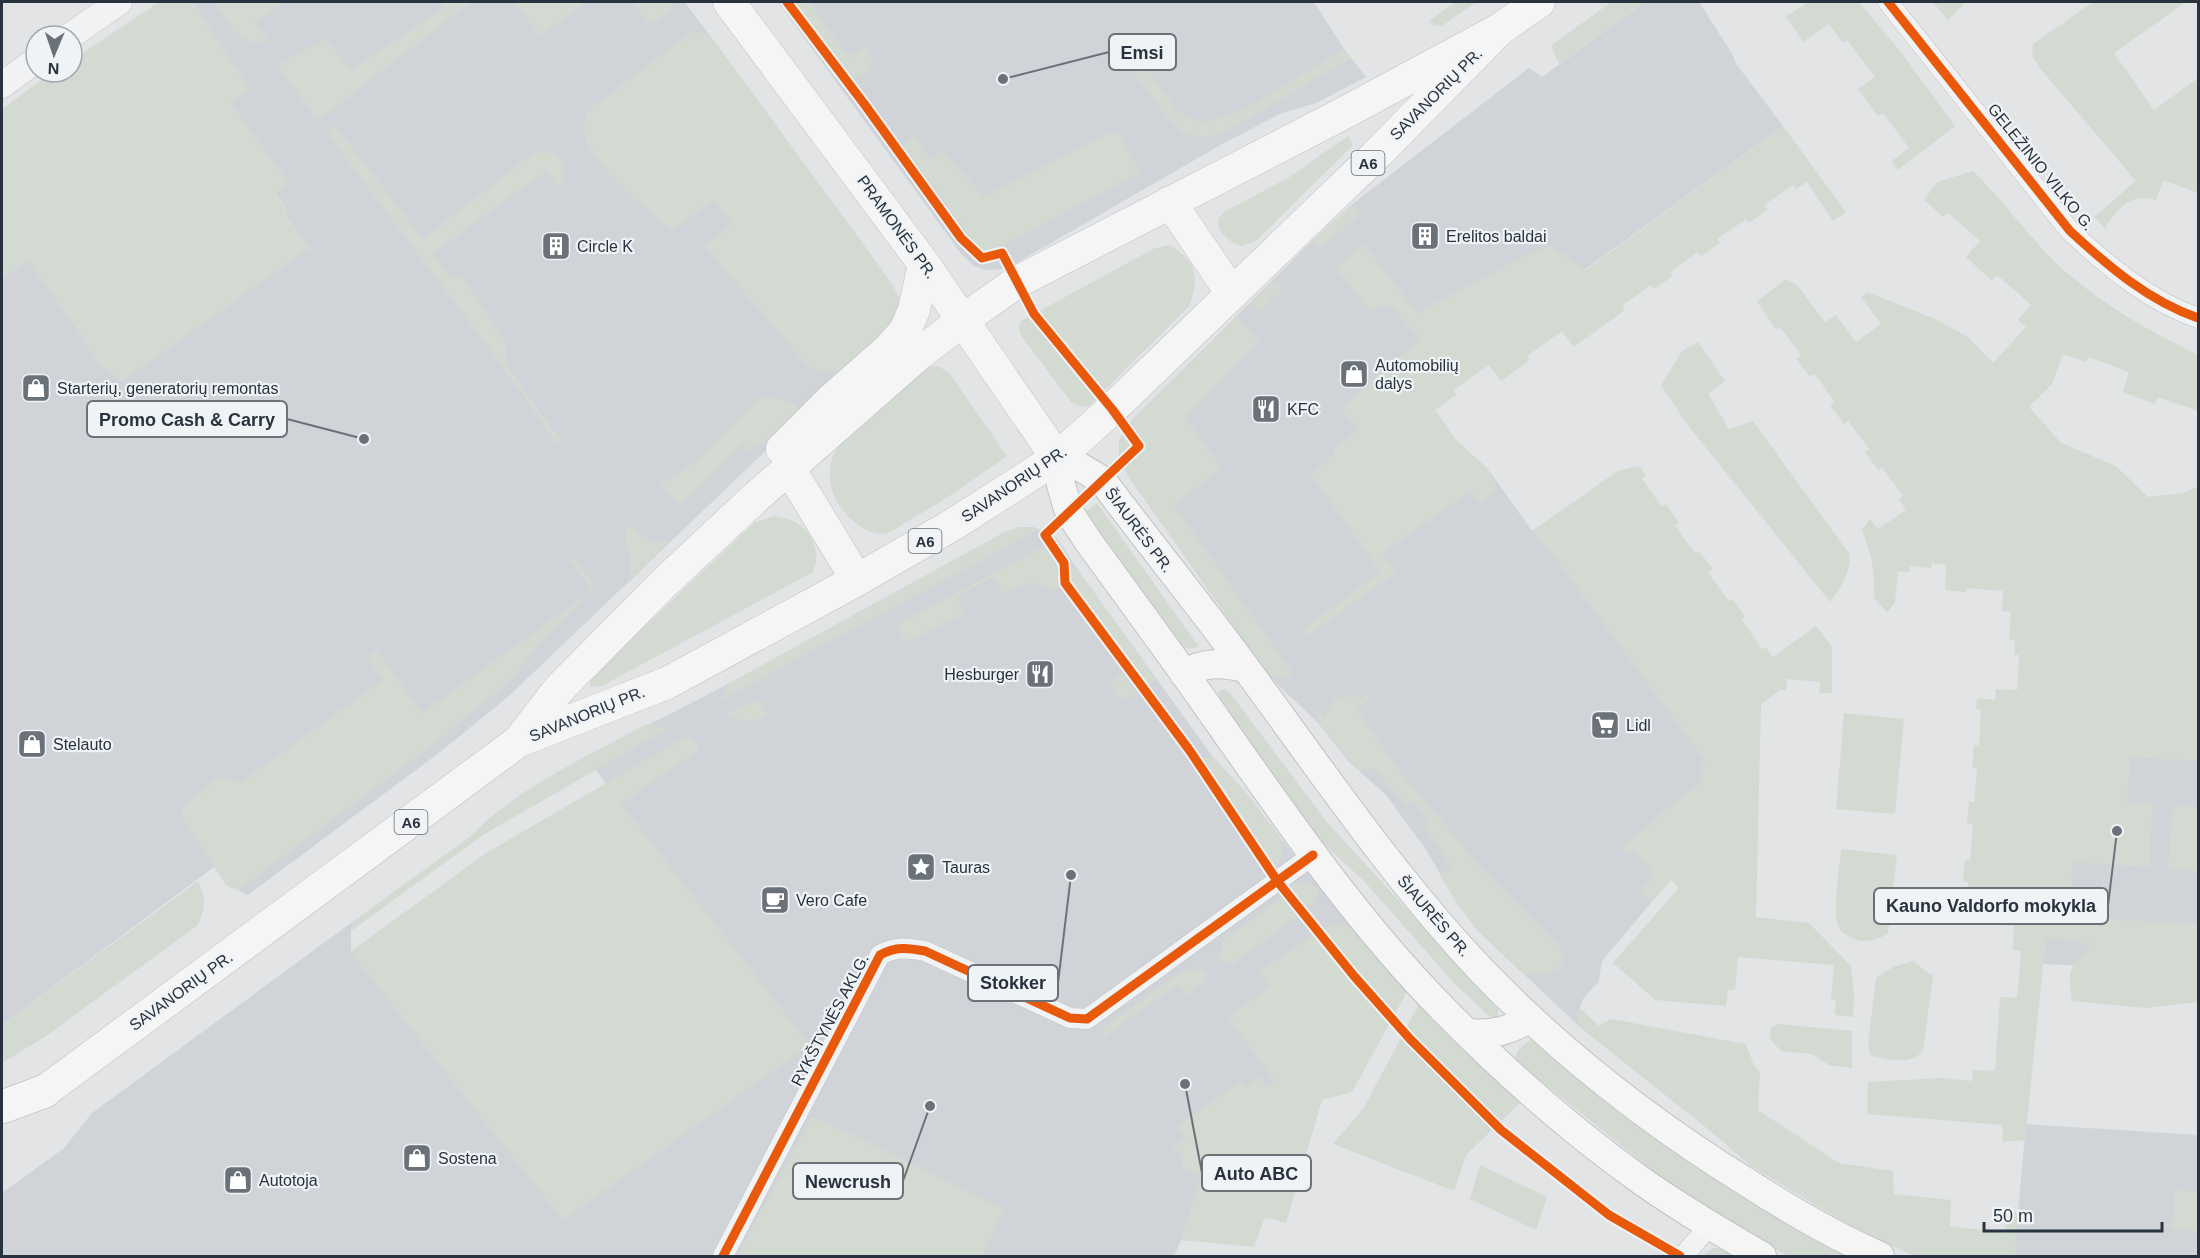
<svg xmlns="http://www.w3.org/2000/svg" width="2200" height="1258" viewBox="0 0 2200 1258" font-family="Arial,sans-serif">
<style>
.built{fill:#d0d4d9}
.green{fill:#d3dad2}
.lines{fill:none;stroke-linecap:round;stroke-linejoin:round}
.minor-casing{stroke:#c0c2c4;stroke-width:21}
.tertiary-casing{stroke:#c0c2c4;stroke-width:27}
.secondary-casing{stroke:#c0c2c4;stroke-width:30}
.primary-casing{stroke:#bec1c4;stroke-width:33}
.motorway-casing{stroke:#b4b7bb;stroke-width:34}
.minor{stroke:#f1f2f3;stroke-width:20}
.tertiary{stroke:#f1f2f3;stroke-width:26}
.secondary{stroke:#f5f5f6;stroke-width:28}
.primary{stroke:#f5f5f6;stroke-width:32}
.motorway{stroke:#f5f5f6;stroke-width:33}
.cycleway-casing{stroke:#eff3f6;stroke-width:13}
.cycleway{stroke:#e8590c;stroke-width:9}
.labels{text-anchor:middle;dominant-baseline:central;stroke-width:4.5;stroke-linejoin:round;paint-order:stroke}
.shield{fill:#eff3f6;stroke:#646d76;stroke-width:1.5}
.shield-label{font-size:15px;font-weight:bold;fill:#29333f}
.street-label{font-size:16px;fill:#29333f;stroke:#eff3f6}
.poi-label{font-size:16px;fill:#29333f;stroke:#eff3f6;text-anchor:start}
.leader{fill:none;stroke:#6a7179;stroke-width:2}
.callout-dot{fill:#6a7179;stroke:#eff3f6;stroke-width:2}
.callout{fill:#eff3f6;stroke:#6a7179;stroke-width:2}
.callout-label{font-size:18px;text-anchor:middle;font-weight:bold;fill:#29333f}
</style>
<rect width="100%" height="100%" fill="#e2e4e6"/>
<!-- built -->
<path class="built" d="M192 2H685L882 270 898 296 900 305 798 420 509 696 439 753 248 895 226 885 214 867 2 1025V278L28 260 81 334 100 365 309 248 284 213 288 210 275 193 288 183 230 103 249 89Z
M778 2H1314L1344 49 1366 77 1316 103 1282 113 1224 143 1006 269 986 270 974 266 962 255Z
M1645 2H1699L1731 52 1737 65 1783 126 1420 389 1456 440 1487 468 1532 531 1558 533 1713 676 1718 823 1602 961 1599 981 1583 999 1577 1016 1582 1029 1477 930 1455 900 1427 851 1386 795 1348 761 1319 724 1269 676 1128 476 1119 456V441L1132 420 1312 241 1351 205 1529 68 1542 77Z
M1020 527H1033L1048 532 1057 538 1075 566 1213 757 1248 795 1282 840 1407 992 1181 1240 1174 1256H2V1193L64 1148 92 1113 355 920 351 931V952L621 803 586 757 728 684 1005 532Z
M2047 594 2198 601V972L2029 963Z
M2026 1124 2198 1135V1256H2014Z"/>
<!-- green -->
<path class="green" d="M159 2H192L250 89 230 103 289 183 275 194 288 210 284 214 309 248 123 381 100 365 81 334 28 260 2 278V109L52 72H72V60Z
M214 2H283L255 23 269 41C240 51 229 21 214 2Z
M440 2H471L322 117 316 118 277 65 326 39 351 70 444 8Z
M515 2H585L541 36Z
M633 2H675L670 12 650 24Z
M778 2H808L849 57 865 46C885 77 858 78 835 78Z
M1455 2H1476L1442 26 1433 25 1429 21Z
M1611 2H1645L1559 64 1551 46Z
M1809 2H1859L1903 55 1955 126 1898 170 1892 161 1909 148 1883 113 1878 116 1858 89 1875 77 1848 41 1843 43 1829 24 1803 42 1786 16Z
M1933 2H1966L1948 20Z
M2093 2H2186L2114 53 2154 110 2198 78V193L2164 180 2156 200C2130 193 2118 208 2105 228L2094 217 2136 181 2039 67 2032 56 2033 44Z
M695 32 710 35 882 270C888 280 899 292 900 303 902 325 860 357 845 372L818 371 807 365 704 246 732 224 714 200 673 230C651 214 593 164 586 139 583 129 585 121 588 111L689 34Z
M1124 39 1178 112 1202 122 1238 112 1254 104 1344 49 1351 58 1244 121 1214 136 1197 137 1185 133 1175 127 1113 46Z
M335 126 423 239 531 155C544 148 553 151 563 161L564 179 559 188 546 171 433 253 452 280 461 275 506 344 505 363 561 441 560 443H557L504 368 328 134Z
M1783 126 1846 212 1833 221 1807 182 1796 189 1793 185 1764 205 1767 210 1749 223 1746 219 1717 239 1720 243 1701 256 1698 252 1670 272 1673 276 1654 289 1651 285 1623 305 1625 310 1574 347 1562 331 1527 356 1530 360 1501 381 1489 365 1454 390 1456 395 1435 410 1456 440 1487 468 1498 490 1480 503 1471 491 1382 553 1395 573 1307 636 1302 630 1381 572 1311 475 1333 456V449L1358 429 1341 408 1420 339 1390 304 1370 311 1336 268 1363 243 1417 313 1534 251 1551 246 1586 270Z
M1107 134 1119 135 1141 172 993 251H981L903 146 915 136 930 159 943 151 984 197Z
M1348 136 1353 145 1256 241 1241 246C1227 242 1208 225 1224 212L1288 178Z
M1973 171C2006 203 2032 242 2066 272 2106 307 2151 332 2198 355V411L2158 397 2155 404 2123 392 2129 372 2089 357 2086 362 2063 354 2052 384 2029 407 2061 443 2116 466 2148 497 2184 493 2198 486V761L2130 757 2127 802 2153 804 2149 867 2073 862 2068 917 2197 924 2198 918V1002L2145 1008 2072 1001C2067 967 2070 969 2092 944L2046 938 2025 1140 2002 1142 2003 1125 1867 1114 1868 1082 1942 1078 1972 1081 1973 1070 1995 1071 2000 997 2017 998 2021 951 2013 950 2014 926 1995 924 1965 918 1968 882H1963L1965 860H1970L1973 825 1967 824 1969 801 1974 802 1977 768 1972 767 1974 745H1979L1981 710 1976 709 1977 698 1995 700 1996 689 2017 690 2019 655H2014L2015 641 2009 640 2011 612 2002 611 2003 591 1966 588V592L1945 590 1946 565 1932 563 1931 568 1910 566 1909 572 1898 571 1895 603 1887 612 1874 598C1875 571 1872 556 1862 530L1870 519 1878 529 1906 510 1899 499 1903 496 1882 467 1878 470 1865 452 1869 449 1848 421 1844 424 1830 405 1834 401 1815 374 1810 377 1797 359 1801 355 1780 327 1776 330 1757 301 1786 279 1798 286 1825 322 1836 315 1856 342 1881 324 1861 297 1867 292 1935 319 1968 337 1993 363 2026 327 2018 320 2031 305 1997 275 1992 281 1966 257 1980 241 1948 213 1943 217 1924 200 1937 182Z
M1351 205 1359 214 1321 249 1312 241Z
M1170 245C1197 262 1200 277 1189 306L1088 407 1079 406 1071 402 1020 334 1019 326 1023 320 1155 248Z
M1275 279 1283 289 1259 312 1251 303Z
M1237 316 1259 341 1185 417 1221 468 1174 505 1292 672 1290 677 1269 676 1128 476C1116 448 1115 446 1132 420Z
M1698 342 1725 381 1708 394 1729 429 1753 421 1850 555C1849 575 1842 586 1830 602L1687 424 1661 385 1682 351Z
M932 366 940 367 950 374 1007 456C975 478 945 501 911 519 904 523 895 530 887 533 874 537 859 527 850 518 831 501 823 472 837 448 851 424 899 390 922 371Z
M762 397C776 399 792 398 800 412L796 421 745 454V442L680 505 659 485 693 464 758 399Z
M1639 466 1646 475 1642 479 1662 507 1666 504 1679 523 1675 526 1695 553 1699 551 1713 569 1708 573 1729 601 1733 599 1745 617 1742 620 1762 649 1765 647 1773 657 1816 626 1832 647V693H1819L1820 682 1787 679 1786 690H1780L1761 704 1756 917 1809 923 1851 966 1854 993 1853 1017 1835 1015 1836 1000 1831 999 1834 965 1738 957 1735 990H1728L1726 1006 1655 1000 1613 963 1679 888 1671 880 1652 902 1640 891 1654 874 1633 849 1626 854 1621 848 1676 801 1700 784 1701 764 1705 761 1555 558 1532 531 1618 471Z
M1097 503 1199 647 1187 649 1180 643 1085 512Z
M774 516C781 518 791 519 797 523 814 534 821 555 813 572L602 686 591 687 590 682 594 674 754 523Z
M630 527 650 541H670L630 582V556L626 543V529Z
M1020 527 1040 529 721 700 728 684 1005 532Z
M1046 545 1057 562V582L1060 587 1053 592C1031 578 1025 584 1003 593L994 577 956 597 964 613 906 642 897 625Z
M574 558 593 584 590 593 537 646 512 679 431 746 238 890 226 885 182 817V809L186 804 218 777 240 783 383 680 367 657 376 650 422 713 585 596 590 586 570 561Z
M1075 566 1156 679 1149 686 1071 580V570Z
M1122 673 1138 695 1124 699 1116 694 1111 681Z
M1225 689 1230 693 1326 821 1498 1009V1017H1490L1455 984 1364 881 1312 833 1218 698 1219 691Z
M1366 693 1370 699 1356 709 1401 773 1478 864 1553 939 1564 953V958C1558 976 1539 975 1523 974L1477 930 1455 900 1440 876 1452 867 1423 825 1428 821 1414 802 1406 806 1374 768 1359 771 1319 724 1317 707 1324 716 1336 698 1350 695 1361 697Z
M758 699 767 716C752 721 740 724 726 714Z
M1844 713 1904 719 1895 814 1836 809Z
M647 724 667 729 483 835 351 931 355 920 471 836C514 790 591 754 647 724Z
M687 736 698 744 697 751 621 804 810 1045 563 1220 350 952 486 853Z
M1208 756 1213 757 1248 795 1281 840 1283 850 1276 869 1235 811 1203 758Z
M2173 805 2198 807V871L2168 869Z
M1841 849 1897 855 1888 934C1875 940 1865 944 1852 938 1846 935 1840 932 1838 926 1832 911 1840 866 1841 849Z
M198 881C207 900 205 906 198 925L46 1036 2 1063V1025Z
M1304 882 1317 887C1320 897 1313 905 1305 911L1287 887 1293 884Z
M1282 897 1297 917 1232 964C1224 963 1222 961 1217 956L1222 953V944L1226 938Z
M1330 924H1341L1353 928 1407 992 1352 1092 1322 1100 1286 1223 1265 1217 1254 1247 1181 1240 1201 1176 1182 1168 1184 1156 1172 1147 1185 1138 1177 1127 1241 1081 1245 1087 1260 1077 1267 1087 1275 1082 1228 1017 1270 987 1259 971Z
M1913 961 1933 976 1923 1051C1910 1066 1888 1059 1871 1056L1868 1044 1876 978 1893 967Z
M1201 968 1207 975 1203 983 1186 995 1178 984 1102 1038 1104 1027 1183 970 1192 969 1197 972Z
M1419 1004 1522 1101 1466 1155 1454 1191 1333 1144 1363 1109Z
M1580 1008 1599 1026 1611 1019 1746 1044 1753 1063 1760 1073 1758 1110 1839 1163 1893 1171 1894 1194 1951 1200 1950 1226 2005 1233 2007 1211 2018 1212 2014 1256H1915L1866 1235 1751 1166 1703 1125 1582 1029 1577 1016Z
M1777 1024 1852 1031V1068L1829 1065 1812 1054 1781 1051 1770 1039 1771 1028Z
M1530 1040 1536 1041 1619 1113 1738 1192 1848 1256H1787L1782 1253 1703 1206 1652 1170 1518 1063 1515 1057 1519 1049Z
M813 1116 1004 1209 982 1256H737Z
M1480 1165 1547 1197 1536 1230 1470 1199Z
M2175 1190 2198 1192V1231L2172 1229Z
M1712 1248H1719L1734 1256H1703Z"/>
<g class="lines">
<!-- minor casing -->
<g class="minor-casing">
<path id="minor" d="M1888 2 2070 231C2109 267 2149 301 2198 318
M723 1256 880 955C896 946 908 948 925 951L1070 1018 1087 1019 1313 855
M1683 1256 1710 1225"/>
</g>
<!-- tertiary casing -->
<g class="tertiary-casing">
<path id="tertiary" d="M70 36 119 2
M2 85 36 60"/>
</g>
<!-- secondary casing -->
<g class="secondary-casing">
<path id="secondary" d="M1184 674C1204 661 1223 663 1246 668
M1468 1033C1492 1035 1510 1031 1530 1018
M1762 1256C1721 1232 1678 1207 1639 1179 1569 1129 1504 1071 1444 1010 1359 924 1291 825 1222 727 1179 665 1133 603 1088 541L1069 512 1061 485 1057 458 1080 467 1102 480C1149 543 1199 604 1245 667 1321 770 1393 877 1482 971 1561 1053 1651 1123 1748 1183 1790 1210 1834 1236 1880 1256"/>
</g>
<!-- primary casing -->
<g class="primary-casing">
<path id="primary" d="M729 2 924 264 1057 458
M1170 202 1231 292
M782 449 830 401 889 349 905 331 914 310 924 264
M789 468 857 580
M519 741 559 689 664 583 756 497 919 354 963 320 1017 282 1344 113 1500 29 1539 2
M45 1091 519 741 667 683 857 580 954 524 1057 458 1112 409 1374 157 1500 29"/>
</g>
<!-- motorway casing -->
<g class="motorway-casing">
<path id="motorway" d="M2 1107 45 1091"/>
</g>
<!-- minor -->
<use href="#minor" class="minor"/>
<!-- tertiary -->
<use href="#tertiary" class="tertiary"/>
<!-- secondary -->
<use href="#secondary" class="secondary"/>
<!-- primary -->
<use href="#primary" class="primary"/>
<!-- motorway -->
<use href="#motorway" class="motorway"/>
<!-- cycleway casing -->
<g class="cycleway-casing">
<path id="cycleway" d="M787 2 865 105 961 238 982 258 1002 253 1034 314 1112 409 1139 446 1045 535 1064 563 1065 583 1190 751 1278 882 1354 976 1410 1039 1501 1130 1609 1215 1680 1256
M1888 2 2070 231C2109 267 2149 301 2198 318
M723 1256 880 955C896 946 908 948 925 951L1070 1018 1087 1019 1313 855"/>
</g>
<!-- cycleway -->
<use href="#cycleway" class="cycleway"/>
</g>
<!-- icons -->
<defs>
<g id="building-square" transform="scale(1.5)"><rect x="-9" y="-9" width="18" height="18" rx="4" fill="#6a7179" stroke="#eff3f6"/><path d="M-4-6H4V6H1V3H-1V6H-4ZM-2.5-4.3h1.7v1.8h-1.7ZM.8-4.3h1.7v1.8H.8ZM-2.5-1h1.7V.8h-1.7ZM.8-1h1.7V.8H.8Z" fill="#fff"/></g>
<g id="shop-square" transform="scale(1.5)"><rect x="-9" y="-9" width="18" height="18" rx="4" fill="#6a7179" stroke="#eff3f6"/><path d="M-5-2.5h2.3a2.7 3.5 0 0 1 5.4 0H5L5.5 6h-11ZM-1.5-2.5h3a1.5 2.3 0 0 0-3 0Z" fill="#fff"/></g>
<g id="restaurant-square" transform="scale(1.5)"><rect x="-9" y="-9" width="18" height="18" rx="4" fill="#6a7179" stroke="#eff3f6"/><path d="M-5-6h1v4h1v-4h1v4h1v-4h1v5L-1.5 .5V6h-2V.5L-5-1ZM5-6V6H3V1.5H1.5Q1.5-4 5-6Z" fill="#fff"/></g>
<g id="supermarket-square" transform="scale(1.5)"><rect x="-9" y="-9" width="18" height="18" rx="4" fill="#6a7179" stroke="#eff3f6"/><path d="M-6-5.5h2.5l.6 2H6L4.5 2H-2.5L-4.4-4H-6ZM-1.5 3.2a1.3 1.3 0 1 0 .1 0ZM3 3.2a1.3 1.3 0 1 0 .1 0Z" fill="#fff"/></g>
<g id="sight-square" transform="scale(1.5)"><rect x="-9" y="-9" width="18" height="18" rx="4" fill="#6a7179" stroke="#eff3f6"/><path d="M0-6L1.8-2.2L6-1.7L2.9 1.2L3.7 5.4L0 3.3L-3.7 5.4L-2.9 1.2L-6-1.7L-1.8-2.2Z" fill="#fff"/></g>
<g id="cafe-square" transform="scale(1.5)"><rect x="-9" y="-9" width="18" height="18" rx="4" fill="#6a7179" stroke="#eff3f6"/><path d="M-5.5-4.5H6V0H3Q3 3.5 0 3.5H-2.5Q-5.5 3.5-5.5 0ZM3-3.2v2h1.7v-2ZM-6 4.5H4V6H-6Z" fill="#fff"/></g>
</defs>
<g fill-rule="evenodd">
<use href="#building-square" x="1425" y="236"/>
<use href="#building-square" x="556" y="246"/>
<use href="#shop-square" x="1354" y="374"/>
<use href="#shop-square" x="36" y="388"/>
<use href="#restaurant-square" x="1266" y="409"/>
<use href="#restaurant-square" x="1040" y="674"/>
<use href="#supermarket-square" x="1605" y="725"/>
<use href="#shop-square" x="32" y="744"/>
<use href="#sight-square" x="921" y="867"/>
<use href="#cafe-square" x="775" y="900"/>
<use href="#shop-square" x="417" y="1158"/>
<use href="#shop-square" x="238" y="1180"/>
</g>
<g class="labels">
<!-- shield labels -->
<g class="shield">
<rect x="1351.5" y="151" width="33" height="24" rx="4.5"/>
<rect x="908.5" y="529" width="33" height="24" rx="4.5"/>
<rect x="394.5" y="810" width="33" height="24" rx="4.5"/>
</g>
<g class="shield-label">
<text x="1368" y="163">A6</text>
<text x="925" y="541">A6</text>
<text x="411" y="822">A6</text>
</g>
<!-- street labels -->
<g class="street-label">
<text transform="translate(1436 94) rotate(-45)">SAVANORIŲ PR.</text>
<text transform="translate(2041 167) rotate(51)">GELEŽINIO VILKO G.</text>
<text transform="translate(897 227) rotate(54)">PRAMONĖS PR.</text>
<text transform="translate(1014 484) rotate(-34)">SAVANORIŲ PR.</text>
<text transform="translate(1139 530) rotate(53)">ŠIAURĖS PR.</text>
<text transform="translate(587 714) rotate(-22)">SAVANORIŲ PR.</text>
<text transform="translate(1434 916) rotate(49)">ŠIAURĖS PR.</text>
<text transform="translate(181 991) rotate(-36)">SAVANORIŲ PR.</text>
<text transform="translate(830 1020) rotate(-62)">RYKŠTYNĖS AKLG.</text>
</g>
<!-- poi labels -->
<g class="poi-label">
<text x="1446" y="236">Erelitos baldai</text>
<text x="577" y="246">Circle K</text>
<text x="1375" y="365">Automobilių<tspan x="1375" dy="18">dalys</tspan></text>
<text x="57" y="388">Starterių, generatorių remontas</text>
<text x="1287" y="409">KFC</text>
<text x="1019" y="674" text-anchor="end">Hesburger</text>
<text x="1626" y="725">Lidl</text>
<text x="53" y="744">Stelauto</text>
<text x="942" y="867">Tauras</text>
<text x="796" y="900">Vero Cafe</text>
<text x="438" y="1158">Sostena</text>
<text x="259" y="1180">Autotoja</text>
</g>
</g>
<!-- callouts -->
<path class="leader" d="M1003 79L1109 52M364 439L287 419M2117 831L2108 906M1071 875L1058 983M1185 1084L1202 1173M930 1106L903 1181"/>
<g class="callout-dot">
<circle cx="1003" cy="79" r="6"/>
<circle cx="364" cy="439" r="6"/>
<circle cx="2117" cy="831" r="6"/>
<circle cx="1071" cy="875" r="6"/>
<circle cx="1185" cy="1084" r="6"/>
<circle cx="930" cy="1106" r="6"/>
</g>
<g class="callout">
<rect x="1109" y="34" width="67" height="36" rx="6"/>
<rect x="87" y="401" width="200" height="36" rx="6"/>
<rect x="1874" y="888" width="234" height="36" rx="6"/>
<rect x="968" y="965" width="90" height="36" rx="6"/>
<rect x="1202" y="1155" width="109" height="36" rx="6"/>
<rect x="793" y="1163" width="110" height="36" rx="6"/>
</g>
<g class="callout-label">
<text x="1142" y="59">Emsi</text>
<text x="187" y="426">Promo Cash &amp; Carry</text>
<text x="1991" y="912">Kauno Valdorfo mokykla</text>
<text x="1013" y="989">Stokker</text>
<text x="1256" y="1180">Auto ABC</text>
<text x="848" y="1188">Newcrush</text>
</g>
<!-- border -->
<rect width="2200" height="1258" fill="none" stroke="#29333f" stroke-width="6"/>
<!-- north arrow -->
<g transform="translate(54 54) rotate(182)"><circle r="28" fill="#eff3f6" stroke="#a0a6ad" stroke-width="1.5"/>
<path d="M0-4.5L10 22L0 15L-10 22Z" fill="#6a7179"/>
<text y="-9" font-size="16" font-weight="bold" text-anchor="middle" fill="#29333f">N</text>
</g>
<!-- scale -->
<path d="M1984 1222v9h178v-9" fill="none" stroke="#29333f" stroke-width="3"/>
<text x="1993" y="1222" font-size="18" fill="#29333f" stroke="#eff3f6" stroke-width="4.5" paint-order="stroke">50 m</text>
</svg>
